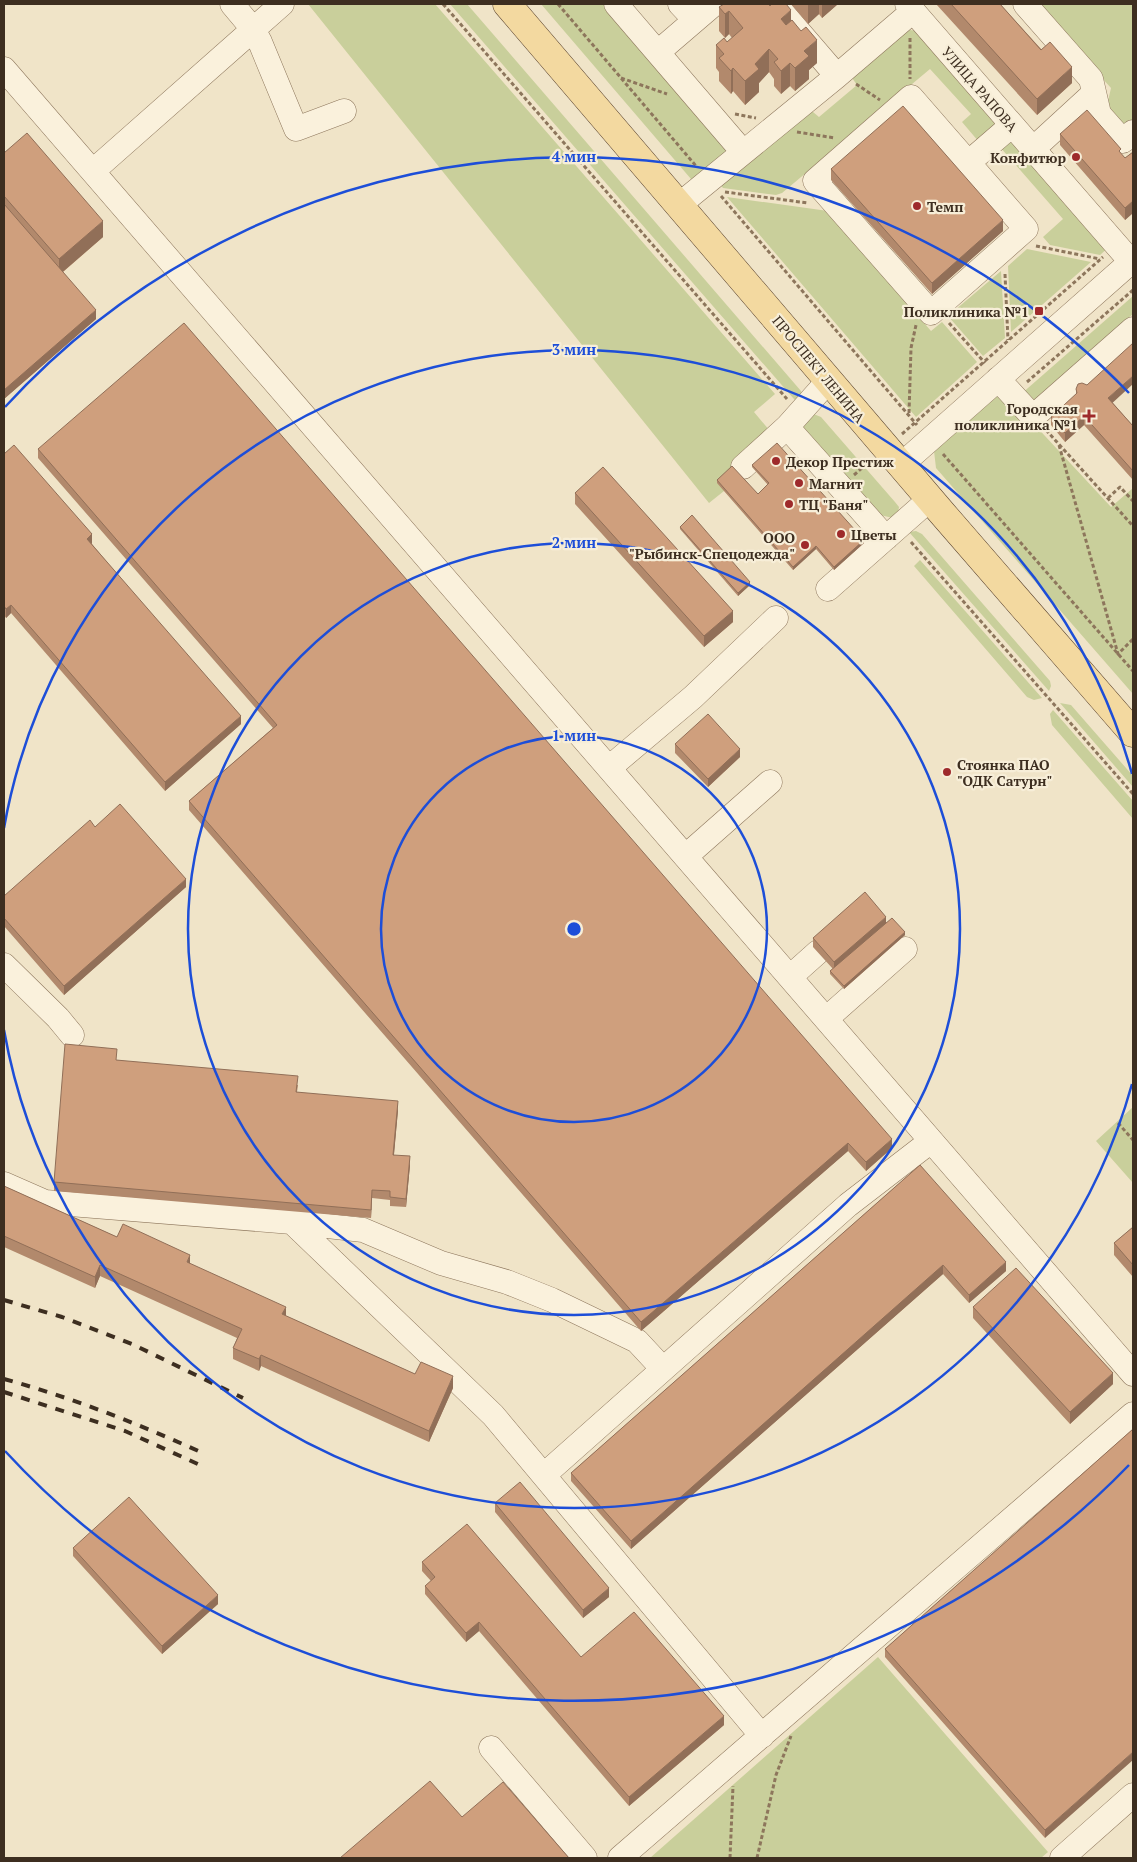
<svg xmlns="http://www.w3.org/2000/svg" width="1137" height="1862" viewBox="0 0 1137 1862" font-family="'PT Serif',serif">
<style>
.green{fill:#c9cf9b}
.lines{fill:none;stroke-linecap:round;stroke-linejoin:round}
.minor-casing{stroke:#8d765c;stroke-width:25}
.major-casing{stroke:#5b4430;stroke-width:29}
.path{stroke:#8d765c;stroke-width:3;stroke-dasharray:4 2.5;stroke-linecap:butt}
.minor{stroke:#faf1dc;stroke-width:24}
.major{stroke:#f3d9a0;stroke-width:28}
.rail{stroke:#3d2e20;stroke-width:4;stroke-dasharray:9 9;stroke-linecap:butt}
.wall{fill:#b2896c}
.shaded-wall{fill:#916f58}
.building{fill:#cf9f7d;stroke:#916f58}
.ring{fill:none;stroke:#1d4ed8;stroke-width:2.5}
.poi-dot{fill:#9e2a2b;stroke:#f7eed8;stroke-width:2}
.labels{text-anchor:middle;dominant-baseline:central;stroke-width:4.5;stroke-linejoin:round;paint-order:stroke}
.street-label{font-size:14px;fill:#3d2e20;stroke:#f7eed8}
.poi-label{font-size:14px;font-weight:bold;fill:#3d2e20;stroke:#f7eed8;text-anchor:start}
.centre{fill:#1d4ed8;stroke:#f7eed8;stroke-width:2.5}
.ring-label{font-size:15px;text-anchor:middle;font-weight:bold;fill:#1d4ed8;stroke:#f7eed8;stroke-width:4.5;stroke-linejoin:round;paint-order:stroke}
</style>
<rect width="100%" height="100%" fill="#f0e4c8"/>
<!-- green -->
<path class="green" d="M308 4H435L775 394 754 412 770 431 733 469 724 491 709 503Z
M450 4H467L801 391 803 398 800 406Z
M541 4H607L728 152 695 182 691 179Z
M1035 4H1133V124L1124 131 1106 110 1111 88Z
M910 30 918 31 996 118 995 126 979 142 962 122 971 114 930 69 782 193 776 195 723 188 718 182 807 107 819 117 857 85 850 75 906 31Z
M1010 140 1110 246 1100 255 1050 245 1043 237 1063 219 1000 147Z
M727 197 828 211 931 331 942 322 977 362 916 417Z
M1027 249 1091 262 1011 332 1008 266Z
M1001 271 1005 338 983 356 948 316Z
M1133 296V314L1033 402 1020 395Z
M999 391 1019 408 1111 507 1133 488V694L936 468 934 451Z
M811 413 821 417 895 502 899 507 898 513 893 518 880 515 803 427 804 421Z
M916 531 922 534 1050 681 1051 686 1049 691 909 532Z
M920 560 1042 698 1034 700 1027 697 914 566Z
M1060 703 1071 705 1133 776V787Z
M1053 710 1133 801V819L1052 725 1050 714Z
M1133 1107V1183L1096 1141Z
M878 1657 1048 1852 1041 1858H650Z"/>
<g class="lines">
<!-- minor casing -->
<g class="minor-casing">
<path id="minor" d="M232 4 253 29 260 42 296 129 344 111
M616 4 743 152
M680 4 695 20
M775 4 837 76
M907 4 1133 264
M1025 4 1091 79 1099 114 1123 141 1133 132
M658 52 714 4
M4 69 1133 1374
M911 97 1026 229 931 313 815 181Z
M1033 149 1094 93
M968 163 1012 125
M93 171 282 4
M679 205 837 76 913 11
M998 379 1033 417 1133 329
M787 427 886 538
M901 465 1133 260
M743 467 787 427 829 380
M828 589 930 499
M609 768 693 697 776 618
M686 856 770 782
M4 965 58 1018 72 1035
M790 977 818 952
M826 1019 905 949
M4 1184 45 1202 292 1222 363 1230 441 1263 507 1282 552 1300 637 1341 663 1369
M292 1222 493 1415 762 1736
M544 1475 848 1205 931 1141
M491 1748 585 1858
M620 1858 1133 1414
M1062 1858 1133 1795"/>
</g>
<!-- major casing -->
<g class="major-casing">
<path id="major" d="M507 4 942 513 1133 733"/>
</g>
<!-- path -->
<path class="path" d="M443 4 787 399
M558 4 696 166
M910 38V79
M621 78 667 94
M856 84 880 100
M735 114 756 118
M797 132 835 138
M725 192 808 203
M721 196 917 425
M1036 246 1100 259
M1005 274 1008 340
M949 323 985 363
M1027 382 1133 290
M909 413 911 348 916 325
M1046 430 1133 526
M902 434 1103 257
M1059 445 1118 654 1133 639
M943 454 1133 671
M854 475 870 461
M1108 498 1120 487 1133 501
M911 542 1133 794
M1118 1123 1133 1140
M730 1858 733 1786
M757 1858 776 1775 791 1736"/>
<!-- minor -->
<use href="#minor" class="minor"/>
<!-- major -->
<use href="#major" class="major"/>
<!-- rail -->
<path class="rail" d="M4 1300 62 1317 132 1344 243 1398
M4 1379C73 1398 139 1424 205 1454
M4 1392 125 1431 200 1465"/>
</g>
<!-- wall -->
<path class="wall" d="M791 4H838L822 18 819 14 808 24Z
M936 4H1000L1072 83 1037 115Z
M770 6 791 20 817 63 809 70V79L795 91 790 86 781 94 774 86V79L769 72 759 83V92L745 105 733 91 731 94 719 81V72L716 68V45L727 42 732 38 729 34 725 38 719 31V7Z
M1060 134 1125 158 1133 152V213L1125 220 1060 145Z
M4 153 103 237 63 272 96 319 4 399Z
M831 169 1003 231 932 294 831 180Z
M1087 385 1113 403 1133 426V480L1084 425 1065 442 1051 425V417L1076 395V389Z
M38 449 892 1148 866 1171 848 1151 641 1331 189 810V801L273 728 38 458Z
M4 454 92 543V544L241 724 165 791 11 613 6 618 4 615Z
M752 465 864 543 834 570 816 549 793 570 717 483V480L758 494 768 485 752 467Z
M575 493 733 622 704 647 575 504Z
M680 527 750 585 738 596 680 529Z
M675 744 740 757 708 787 675 753Z
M186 887 64 995 4 926V896Z
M886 922 905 935 844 989 830 974V971L833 969 813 947V938Z
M117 1060 298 1085 297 1092 398 1110 394 1155 410 1165 406 1207 390 1206V1200L372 1198 371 1218 54 1191V1182Z
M920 1165 1006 1271 969 1303 943 1274 631 1549 571 1481V1473Z
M4 1186 117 1237 190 1264 286 1316 415 1374 453 1388 429 1442 261 1366 259 1371 233 1359V1348L237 1338 100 1276 95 1288 4 1247Z
M1133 1227V1277L1114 1255V1243Z
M973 1307 1113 1384 1070 1424 973 1318Z
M1133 1429 1045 1838 885 1657V1649Z
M495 1503 609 1597 583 1618 495 1512Z
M73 1548 218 1604 162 1654 73 1556Z
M422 1562 581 1657 724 1725 629 1806 479 1631 466 1642 425 1594V1586L431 1581 422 1571Z"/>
<!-- shaded-wall -->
<path class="shaded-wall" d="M808 4H819V14L808 24Z
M822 4H838L822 18Z
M791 10V33L781 19Z
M729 11V34L725 38V14Z
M817 40V63L809 70V79L795 91V68L804 51Z
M769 49V72L759 83V92L745 105V81L755 64Z
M790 63V86L781 94V71Z
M1072 67V83L1037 115V99Z
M733 68V91L731 94V71Z
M1133 201V213L1125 220V208Z
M1003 220V231L932 294V283Z
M103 221V237L59 275V259Z
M96 310V319L4 399V390Z
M1133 376V384L1108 407V398Z
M1084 416V425L1065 442V433Z
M92 534V543L87 547V539Z
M864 540V543L834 570V567Z
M816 546V549L793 570V567Z
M750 582V585L738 596V593Z
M11 605V613L6 618V609Z
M733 611V622L704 647V636Z
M241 716V724L165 791V782Z
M740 749V757L708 787V779Z
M186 879V887L64 995V986Z
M886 917V925L834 971V962Z
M905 932V935L844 989V986Z
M398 1101V1110L393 1164V1155Z
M892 1139V1148L866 1171V1162Z
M848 1143V1151L641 1331V1322Z
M410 1156V1165L406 1207V1199Z
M372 1190V1198L371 1218V1210Z
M190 1255V1266L187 1262Z
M1006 1262V1271L969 1303V1295Z
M100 1265V1276L95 1288V1277Z
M943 1265V1274L631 1549V1541Z
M286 1307V1318L282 1314Z
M261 1355V1366L259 1371V1359Z
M1113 1373V1384L1070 1424V1412Z
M453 1376V1388L429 1442V1431Z
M609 1588V1597L583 1618V1610Z
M218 1595V1604L162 1654V1646Z
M479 1622V1631L466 1642V1633Z
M724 1716V1725L629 1806V1797Z
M1133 1752V1760L1045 1838V1830Z"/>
<!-- building -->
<path class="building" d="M724 4H768L770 6 772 4H786L791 10 781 19 786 25 792 20 801 31 806 27 817 40 804 51 809 56 795 68 790 63 781 71 774 62 778 59 769 49 755 64 759 69 745 81 733 68 731 71 719 58 724 54 716 45 724 38 727 42 743 28 729 11 725 14 719 7Z
M951 4H1000L1041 50 1050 42 1072 67 1037 99Z
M903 106 1003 220 932 283 831 169Z
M1087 110 1121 149 1119 151 1125 158 1133 152V201L1125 208 1060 134Z
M27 133 103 221 59 259 4 196V153Z
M4 204 96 310 4 390Z
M184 323 892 1139 866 1162 848 1143 641 1322 189 801 277 725 38 449Z
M1133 343V376L1108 398 1133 426V471L1084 416 1065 433 1051 417 1077 393 1076 389 1078 384 1082 383 1087 385Z
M777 443 864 540 834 567 816 546 793 567 717 480 732 466 758 494 769 483 752 465Z
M14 445 92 534 87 539 241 716 165 782 11 605 6 609 4 606V454Z
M603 467 733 611 704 636 575 493Z
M692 515 750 582 738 593 680 527Z
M708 714 740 749 708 779 675 744Z
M120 804 186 879 64 986 4 918V896L90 820 95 827Z
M865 892 886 917 834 962 813 938Z
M892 918 905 932 844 986 830 971Z
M65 1044 117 1049 116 1060 298 1076 296 1092 398 1101 393 1155 410 1156 406 1199 390 1197V1191L372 1190 371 1210 54 1182Z
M920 1165 1006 1262 969 1295 943 1265 631 1541 571 1473Z
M4 1186 117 1237 123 1224 190 1255 187 1262 286 1307 282 1314 415 1374 421 1362 453 1376 429 1431 261 1355 259 1359 233 1348 242 1329 100 1265 95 1277 4 1236Z
M1133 1227V1265L1114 1243Z
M1016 1268 1113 1373 1070 1412 973 1307Z
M1133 1429V1752L1045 1830 885 1649Z
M520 1482 609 1588 583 1610 495 1503Z
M129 1497 218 1595 162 1646 73 1548Z
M467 1524 581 1657 634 1612 724 1716 629 1797 479 1622 466 1633 425 1586 435 1577 422 1562Z
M430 1781 462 1817 503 1782 569 1858H340Z"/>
<!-- distance rings -->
<g class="ring">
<circle cx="574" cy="929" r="193"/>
<circle cx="574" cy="929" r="386"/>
<path d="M1132 1084A579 579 0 0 1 4 1030M4 828A579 579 0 0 1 1132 774"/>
<path d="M1129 1465A772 772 0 0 1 5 1451M5 407A772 772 0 0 1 1129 393"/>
</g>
<!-- markers -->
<g class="poi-dot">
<circle cx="1076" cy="157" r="5"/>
<circle cx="917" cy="206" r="5"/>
<rect x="1034" y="306" width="10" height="10" rx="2.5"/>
<path d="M1086.5 408.5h5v5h5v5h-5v5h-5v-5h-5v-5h5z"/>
<circle cx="776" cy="461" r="5"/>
<circle cx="799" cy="483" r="5"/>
<circle cx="789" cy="504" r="5"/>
<circle cx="841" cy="534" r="5"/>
<circle cx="805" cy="545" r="5"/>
<circle cx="947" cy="772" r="5"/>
</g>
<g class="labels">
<!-- street labels -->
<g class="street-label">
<text transform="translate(980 89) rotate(49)">УЛИЦА РАПОВА</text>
<text transform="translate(819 369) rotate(50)">ПРОСПЕКТ ЛЕНИНА</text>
</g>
<!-- poi labels -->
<g class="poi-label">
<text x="1066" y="157" text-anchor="end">Конфитюр</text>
<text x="927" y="206">Темп</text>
<text x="1029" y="311" text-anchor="end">Поликлиника №1</text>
<text x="1078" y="408" text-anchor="end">Городская<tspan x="1078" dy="16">поликлиника №1</tspan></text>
<text x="786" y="461">Декор Престиж</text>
<text x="809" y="483">Магнит</text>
<text x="799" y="504">ТЦ "Баня"</text>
<text x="851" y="534">Цветы</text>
<text x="795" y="537" text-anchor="end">ООО<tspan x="795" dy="16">"Рыбинск-Спецодежда"</tspan></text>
<text x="957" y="764">Стоянка ПАО<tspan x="957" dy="16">"ОДК Сатурн"</tspan></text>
</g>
</g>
<circle cx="574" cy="929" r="8" class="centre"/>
<g class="ring-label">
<text x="574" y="162">4 мин</text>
<text x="574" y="355">3 мин</text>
<text x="574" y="548">2 мин</text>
<text x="574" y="741">1 мин</text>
</g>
<!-- border -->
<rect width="1137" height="1862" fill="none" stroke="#3d2e20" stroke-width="10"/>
</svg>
